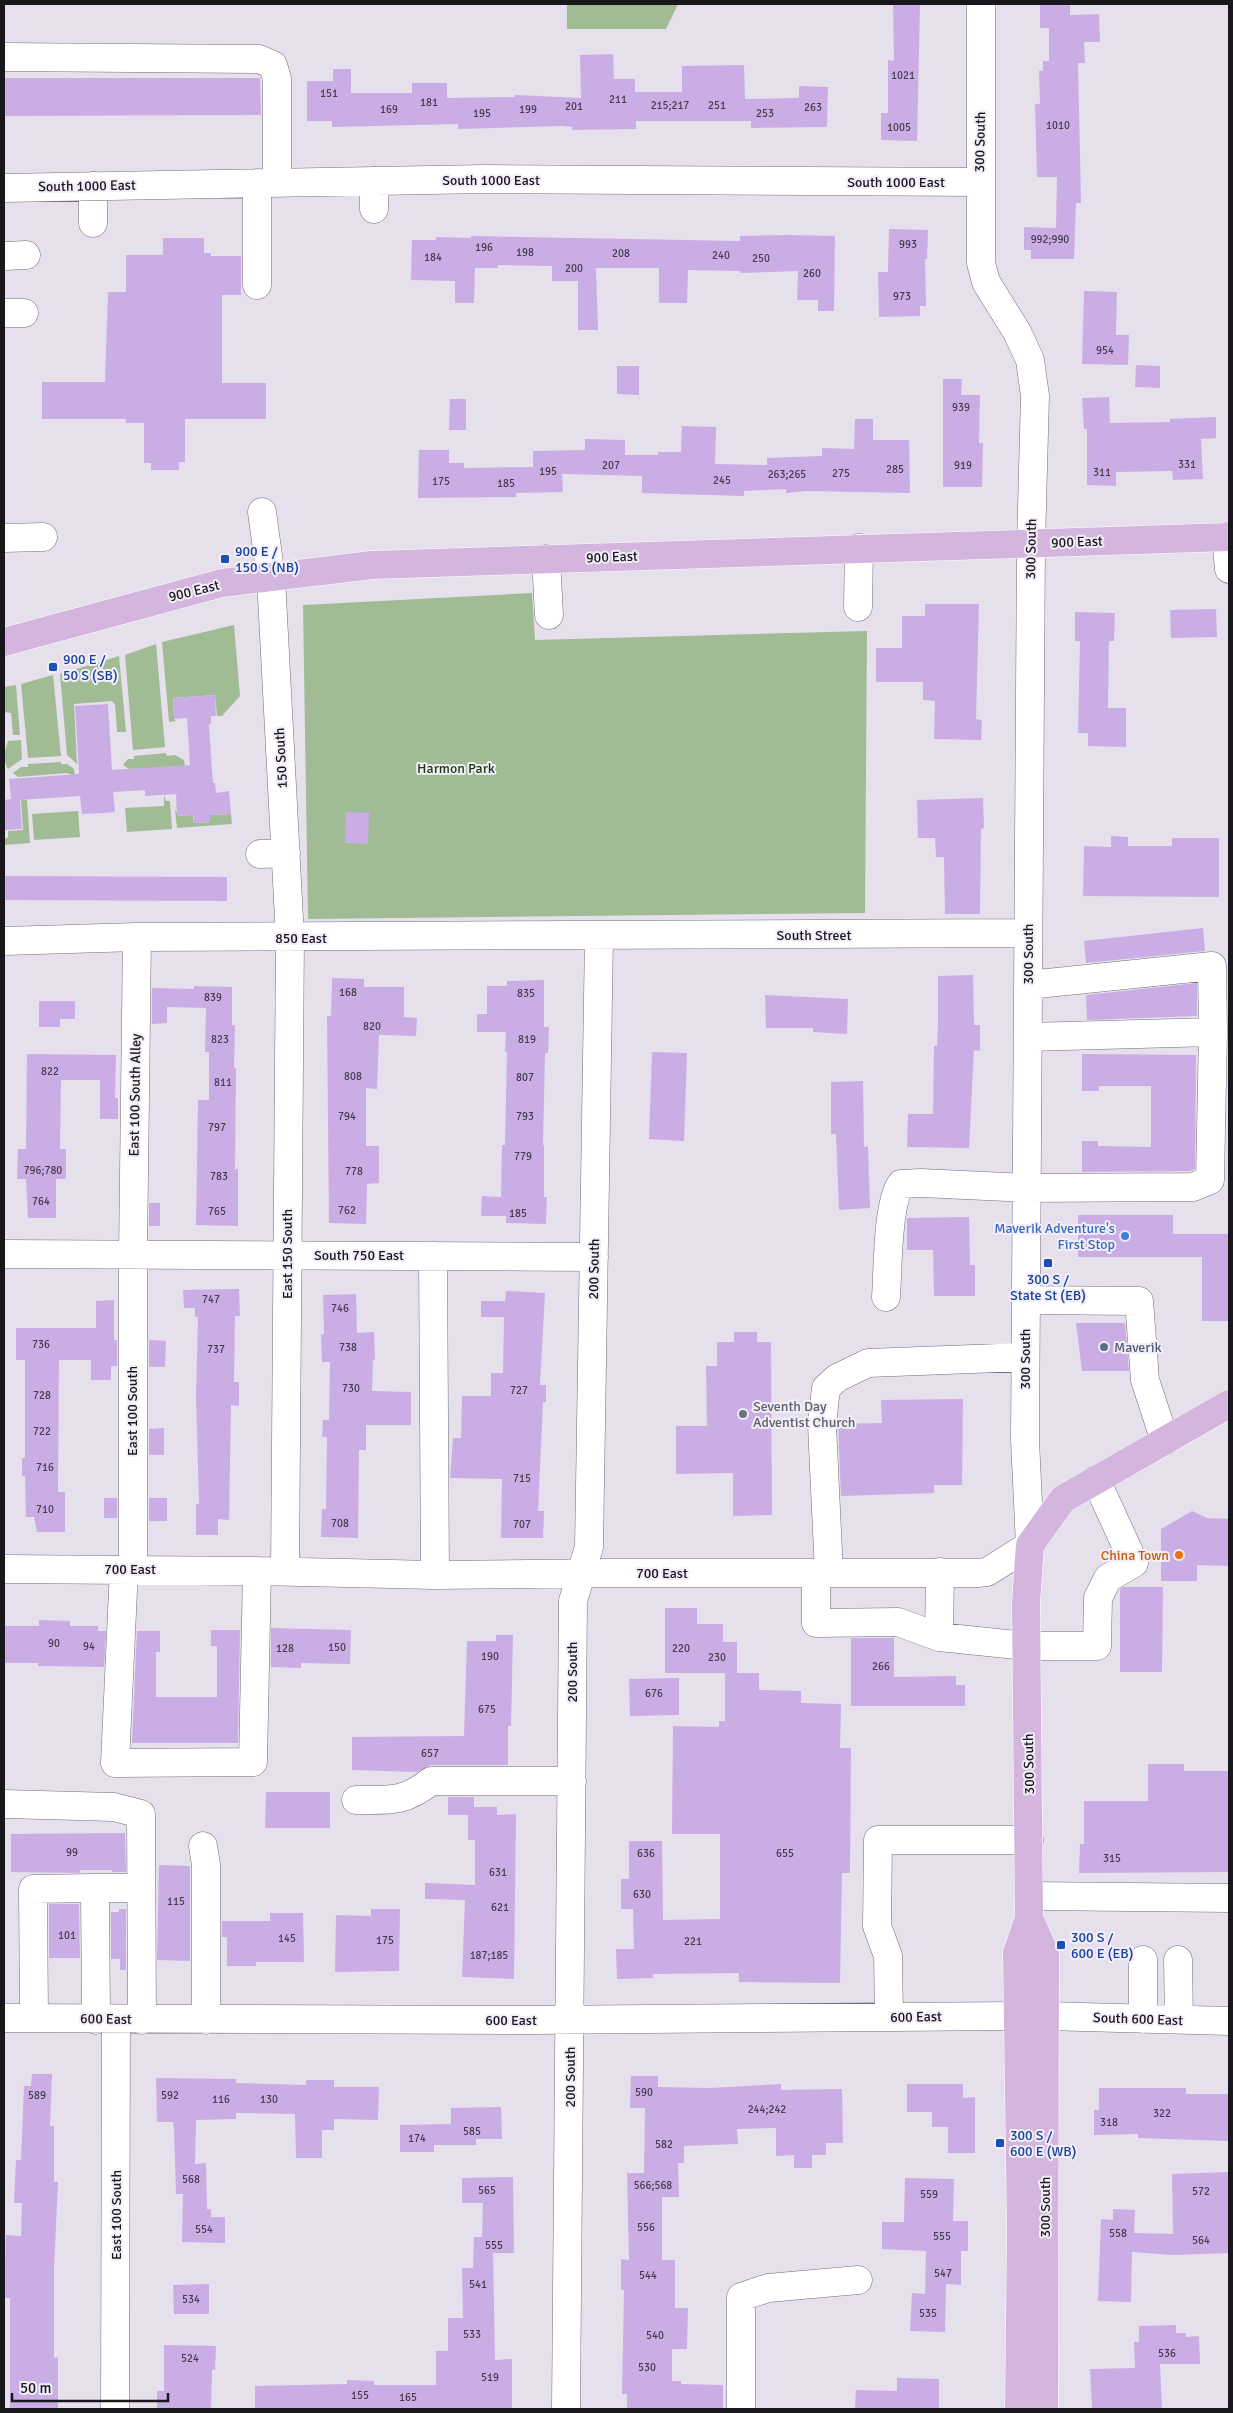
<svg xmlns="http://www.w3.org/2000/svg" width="1233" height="2413" viewBox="0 0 1233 2413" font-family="Signika,sans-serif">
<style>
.green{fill:#a1bc94}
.building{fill:#cbade6}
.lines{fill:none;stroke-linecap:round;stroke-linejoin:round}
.minor-casing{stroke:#736e79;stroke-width:29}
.major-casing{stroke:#fff;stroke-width:29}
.minor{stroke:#fff;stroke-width:28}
.major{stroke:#d3b5dd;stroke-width:28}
.transit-dot{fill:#1a4fb4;stroke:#f2edf9;stroke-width:2}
.shop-dot{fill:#3f7fe0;stroke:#f2edf9;stroke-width:2}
.service-dot{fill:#5c6f8a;stroke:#f2edf9;stroke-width:2}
.worship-dot{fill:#6b7280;stroke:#f2edf9;stroke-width:2}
.food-dot{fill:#e8710a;stroke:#f2edf9;stroke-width:2}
.labels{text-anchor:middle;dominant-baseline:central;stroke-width:4;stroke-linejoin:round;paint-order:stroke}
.number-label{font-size:11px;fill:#453c4e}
.street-label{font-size:14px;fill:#18171b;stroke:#f2edf9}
.transit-label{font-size:14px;fill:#164399;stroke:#f2edf9;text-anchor:start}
.park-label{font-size:14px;fill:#173a00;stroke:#f2edf9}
.shop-label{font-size:14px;fill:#366cbe;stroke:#f2edf9;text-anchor:end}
.service-label{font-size:14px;fill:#4e5e75;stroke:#f2edf9;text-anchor:start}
.worship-label{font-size:14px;fill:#5b616d;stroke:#f2edf9;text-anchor:start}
.food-label{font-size:14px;fill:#c56008;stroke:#f2edf9;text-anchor:end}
</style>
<rect width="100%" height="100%" fill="#e5e0ec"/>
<!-- green -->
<path class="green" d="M567 4H678L666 29H567Z
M532 593 535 640 867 631 865 913 308 919 303 605Z
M234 625 240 696 222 716H217L215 695 173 698 174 719 176 721 169 722 162 642Z
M156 644 165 747 133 750 125 655Z
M119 656 126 732H117L115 705 112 701 74 704 77 764 67 755 60 674Z
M53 675 61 756 28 758 21 684Z
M16 685 20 735H13L11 713 4 712V687Z
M21 740 22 759 8 769C2 758 5 751 8 741Z
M166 753 167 756 175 755 184 760 185 767 129 769 123 765 128 759H134V756Z
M61 762V764H67L74 769 75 776 67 773 18 777 13 773 21 767H28V764Z
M164 795 166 801H170L172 829 127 832 125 808 164 806Z
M21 800H27L30 843 4 845V838H8V831L23 830Z
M175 809 178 816 193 815 194 823 210 822V815L231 814 232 824 177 828Z
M78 811 80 837 34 840 32 814Z"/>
<!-- building -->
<path class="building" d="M893 4H920L917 141 881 140V113H888V60L894 61Z
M1040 4H1070V15L1099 14 1100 42H1084L1085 63H1078L1081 203H1076L1074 259H1031V250H1024V227L1056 228 1057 177H1037L1035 104H1040L1039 71H1043V61H1049V28H1040Z
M613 54 614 79H635V92H682V66L744 65 745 99 799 98V86L828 87 827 127 751 128V121H636V129L572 130V127L563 126 458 129V124L332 127V121H307V81H333V69H351V93H412V83H447V98L515 97V95L581 98 580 55Z
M4 78H260L261 115 4 116Z
M889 229 928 230 927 259H925L926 306H920V316L879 317 878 272H888Z
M788 235 835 236 834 311H818V300H797L798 271 741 273 740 271 688 270 687 303H659V268H596L598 330H578V281H552V266L498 265V268H475L474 303H455V281L411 280 412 240H436V237L471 238V236L740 241V236Z
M163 238H204V253H211V256H241V295H222V383H266V419H185V462H179V470H151V463H144V423H126V419H42V382H105L108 292H126V255H163Z
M1084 291 1117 292 1116 335H1129L1128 365 1082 364Z
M1136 365 1160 366V388L1135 387Z
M617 366H639V395L617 394Z
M943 379H962L961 395H980L979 443H983L982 487H943Z
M1109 397 1110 423 1170 422V419L1216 417V438L1201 439 1203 479 1173 480 1172 471 1116 472V486L1087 485V429H1084L1082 398Z
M450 399H466V430H449Z
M855 419H873V440H909L910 493 807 491 786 493V489L744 491V496L642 493V476L562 474 563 492 516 493V497L418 498 419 450H449V463H464V468L533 467V451L585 450V439L625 440V455H658V452H681L682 426 716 427 715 464 767 465V458L822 456V448L854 449Z
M925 604H979L976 719 982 720 981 740 934 739 935 701 923 700V682H876V648H902V616H925Z
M1216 609 1217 637 1171 638 1170 610Z
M1075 612 1115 613 1114 641H1109L1108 708H1126V747L1088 746V733H1078L1080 641H1075Z
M215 695 216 716H211V724L209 725 213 783H215L216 793 229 791 231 814 210 815V822L194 823V815L177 816 176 794 145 796V790L113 792 115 812 104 813 82 814 80 796 20 800 22 829 4 830V800L11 799 9 779 79 774 75 706 108 704 112 770 190 765 187 718 174 719 173 698Z
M983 798 984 828 981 829 980 914H945L944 857H936L935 838H918L917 800Z
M346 812 369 813 368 844 345 843Z
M1111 836 1128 837V846H1172V838H1219V897L1083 896 1084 846 1111 847Z
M4 876 227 877V901L4 900Z
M1203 928 1205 951 1086 963 1084 941Z
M973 975 974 1025H980V1051L974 1050 969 1148 907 1147 908 1114H933L934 1046H937L938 1025V976Z
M332 978 364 979V987H404V1017L417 1018 416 1036 379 1035 377 1089 366 1088V1146H379V1183L367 1184 366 1224 329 1223 327 1016H331Z
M544 980V1027H549L548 1053H545L543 1145H544V1197H547L546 1224 506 1223V1216H481L482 1196 501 1197 502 1145H505L507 1052H505L506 1032H477V1014H487V986H507V981Z
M1197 983V1016L1087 1020 1086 995Z
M194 986 232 987V1025H235L234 1068H236L235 1169H238V1226L196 1225 198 1100H209V1052H205L206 1008 167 1007V1023L152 1024V988L194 989Z
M765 995 848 999 847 1034 813 1032V1028H766Z
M39 1001H75V1019H60V1027H39Z
M652 1052 687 1053 684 1141 649 1139Z
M27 1054 116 1055 115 1098H118V1119H100V1080H61L60 1149H66V1177L65 1179H56V1218H28L26 1179H17L18 1149H26Z
M1082 1054 1196 1055 1195 1169 1190 1171 1082 1172V1141H1098V1146L1151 1147V1086H1099V1091H1082Z
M863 1081 864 1147 868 1146 870 1208 839 1210 836 1134H831V1082Z
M149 1203H160V1226H149Z
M1078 1215H1173V1234H1229V1321H1202V1257H1078Z
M969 1217 970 1265H975V1296H934L933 1250H907V1218Z
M239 1289 240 1316H235L234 1382H239V1406L231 1405 229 1520 218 1519V1535H196V1504H199L196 1395 198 1317H195V1308H184L183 1290Z
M506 1291 545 1293 540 1385H546V1402H543L538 1511H544L543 1538H501L502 1479 450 1478 453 1438H461L462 1396H491V1373H503L504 1317H481V1301H505Z
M356 1294 357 1333 374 1332 375 1360H373L372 1391 411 1392V1425H366V1450H359L358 1538 321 1537 322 1509H326L327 1437H322L323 1420H329L330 1362H322L321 1335 324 1334 323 1295Z
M114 1300V1340H117V1366H111V1380H91V1360H59L58 1492H65V1532H37L34 1517H26L25 1476H22V1458H25V1360H16V1328H96V1301Z
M1076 1323H1125L1129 1371H1082Z
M734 1332H757V1342H771L772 1515 733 1516V1473L676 1474V1426H707L706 1366H717V1342H734Z
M149 1340 166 1341 165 1367H149Z
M963 1399 962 1485H934V1493L841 1496 838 1424 882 1423 881 1400Z
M164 1428V1455H149V1429Z
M104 1498H117V1518H104Z
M149 1498H167V1521H149Z
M1192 1511 1207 1518 1229 1519 1228 1566 1197 1565V1581H1161V1529Z
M1123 1587H1163L1162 1672H1120V1589Z
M665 1608H697V1624H723V1642H737V1673H759V1690L801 1691V1703L841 1704 840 1748H851L850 1873H842L840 1983 739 1982V1973L653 1974V1978L617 1979 616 1949H634L633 1909H621V1879H629V1841H662L663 1920 720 1919V1834H672L673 1726 719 1727V1721H725V1673H665Z
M39 1620 70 1621V1626H98V1631H106L104 1667 38 1666V1663H4V1626H39Z
M271 1628 351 1630 350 1664 301 1663V1668L271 1667Z
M211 1630H240L238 1743H132L137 1631H160V1652H156V1697H217V1646H211Z
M496 1635H513L511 1726H508V1765H431L417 1772 352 1770V1737L464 1736 467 1641H496Z
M851 1638H894V1677L956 1676V1685H965V1706H851Z
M679 1678V1715L630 1716 629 1679Z
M1148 1764H1184V1771H1229V1872L1079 1873 1080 1844H1084V1801H1148Z
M266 1792H330V1828H265Z
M448 1797H474V1807H497V1815L516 1814 514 1979 462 1977 465 1900 425 1899V1883L475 1885V1840H468V1815H448Z
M125 1833 126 1872H112V1870H80V1873L11 1872V1834Z
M159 1865 190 1866V1961L157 1960Z
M49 1904H79L80 1958H49Z
M119 1909H126V1970H120V1959H111V1912H119Z
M371 1909H400L399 1971 335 1972 336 1915 371 1916Z
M270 1913H303L304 1962H256V1966H227V1937H222V1921H270Z
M32 2074H52L50 2126H54V2182H58L54 2268V2358L58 2357V2409H10V2298H4L6 2235 21 2236 22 2203H14L16 2160H21L24 2086H31Z
M631 2076H658V2087L710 2088 781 2084V2090L842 2089 843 2143H826V2155H812V2168H794V2155L776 2156V2128L737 2129 738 2144 684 2146V2163H678L679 2197H662V2260H675V2308H688L687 2349H672V2381H681V2384L723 2385V2409H627V2394H622L624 2290H621V2259L629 2260 627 2173H644L645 2108H630Z
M156 2078 236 2079V2083L306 2085V2080H334V2087H379L378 2120 334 2119V2130H322V2158H296L295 2114 236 2113V2119L196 2120 195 2164 206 2163 207 2209H211V2217H225V2243L182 2242 183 2194H176L174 2129 173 2122H157Z
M907 2084H963V2098L975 2097V2153H948V2127H932V2112H907Z
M1099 2088H1186V2094H1229V2141L1138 2138V2134L1094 2135V2110H1099Z
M501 2107 502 2139H476V2145H434V2152H400V2125L451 2124V2108Z
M1229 2172V2253L1173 2255 1132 2252 1131 2302 1098 2301 1101 2219 1113 2220V2209L1135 2210 1134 2233 1173 2234 1172 2174Z
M513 2177 514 2253H493L495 2360 512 2359V2409H255V2386L347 2384V2380L374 2381V2385H436V2351H448V2318H463L462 2268H473L474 2237H482L483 2203H462V2178Z
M905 2178 954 2179 953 2221H968V2251H961V2285L946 2284 945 2332 910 2331 912 2293 925 2294 926 2251 882 2249V2222H904Z
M209 2284V2314H174L173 2285Z
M1176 2325V2333H1186V2337L1199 2336 1200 2364H1160L1162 2409H1092L1090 2369 1135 2368 1134 2342H1139V2326Z
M164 2345 216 2346 215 2370H212L211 2409H157V2391H164Z
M897 2378 939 2379V2409H855L856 2390 897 2391Z"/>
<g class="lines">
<!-- minor casing -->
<g class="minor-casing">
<path id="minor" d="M4 57 259 59 273 65 277 79V183
M374 181V209
M257 183V285
M93 186V223
M4 188 485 179 979 182
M4 256 26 255
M4 313H24
M262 512 271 578 290 938 285 1571
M1226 537 1229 569
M4 538 43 537
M546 559 549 615
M858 607 859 548
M260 854 286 853
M4 941 137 937 1028 933
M1028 1037 1213 1032
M4 1254 594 1257
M433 1256 435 1575
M886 1297C888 1270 887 1205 901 1184L921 1183 1027 1188 1193 1187 1210 1180 1213 1032 1212 966 1028 985
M1026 1300 1139 1301 1145 1380 1165 1441
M4 1569 257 1571 435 1575 610 1573H978L987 1572 1030 1545 1025 1440 1031 543 1035 396 1030 360 1017 332 986 282 981 263V4
M124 1569 115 1763 253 1762 257 1571
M133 1569V1254L137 937
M816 1573V1623L898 1622 939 1637 1027 1646H1097L1098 1598 1108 1578 1134 1563 1096 1480
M829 1573 822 1425 826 1388 837 1378 868 1363 1025 1357
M939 1637 940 1572
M356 1800C389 1800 404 1803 431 1781H572
M4 1804 114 1807 141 1814 142 2020
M203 1846 206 1865V2020
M1029 1896 1229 1898
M1143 1960V2019
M1178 1960 1179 2020
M1046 2016 1229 2021
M889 2017 888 1956 877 1926 878 1840H1029
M4 2018 534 2020 1019 2016
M34 2018 33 1889 95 1888
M96 2020 95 1888H141
M115 2409 116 2020
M566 2409 573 1601 589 1547 599 937
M741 2409V2297L768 2288 858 2280"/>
</g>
<!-- major casing -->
<g class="major-casing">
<path id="major" d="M4 642 222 583 372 565 1229 537
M1029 1918 1045 1954 1044 2409
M1019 2409 1021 2231 1017 1953 1029 1918 1026 1603 1030 1545 1063 1499 1229 1404"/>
</g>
<!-- minor -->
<use href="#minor" class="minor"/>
<!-- major -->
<use href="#major" class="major"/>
</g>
<!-- markers -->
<g class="transit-dot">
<rect x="220" y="554" width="10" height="10" rx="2.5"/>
<rect x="48" y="662" width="10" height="10" rx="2.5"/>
<rect x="1043" y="1258" width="10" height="10" rx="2.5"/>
<rect x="1056" y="1940" width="10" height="10" rx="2.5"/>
<rect x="995" y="2138" width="10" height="10" rx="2.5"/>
</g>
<circle class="shop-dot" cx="1125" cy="1236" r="5"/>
<circle class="service-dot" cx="1104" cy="1347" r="5"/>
<circle class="worship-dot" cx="743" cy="1414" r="5"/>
<circle class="food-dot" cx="1179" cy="1555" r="5"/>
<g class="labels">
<!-- number labels -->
<g class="number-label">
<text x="903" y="75">1021</text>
<text x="329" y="93">151</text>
<text x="618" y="99">211</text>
<text x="429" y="102">181</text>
<text x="670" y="105">215;217</text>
<text x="717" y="105">251</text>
<text x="574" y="106">201</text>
<text x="813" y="107">263</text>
<text x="389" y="109">169</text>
<text x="528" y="109">199</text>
<text x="482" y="113">195</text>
<text x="765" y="113">253</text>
<text x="1058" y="125">1010</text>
<text x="899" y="127">1005</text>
<text x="1050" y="239">992;990</text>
<text x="908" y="244">993</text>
<text x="484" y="247">196</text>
<text x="525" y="252">198</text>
<text x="621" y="253">208</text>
<text x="721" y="255">240</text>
<text x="433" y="257">184</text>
<text x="761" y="258">250</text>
<text x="574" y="268">200</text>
<text x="812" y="273">260</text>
<text x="902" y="296">973</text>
<text x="1105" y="350">954</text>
<text x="961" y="407">939</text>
<text x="1187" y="464">331</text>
<text x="611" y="465">207</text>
<text x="963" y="465">919</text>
<text x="895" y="469">285</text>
<text x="548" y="471">195</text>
<text x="1102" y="472">311</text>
<text x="841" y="473">275</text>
<text x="787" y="474">263;265</text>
<text x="722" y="480">245</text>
<text x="441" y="481">175</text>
<text x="506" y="483">185</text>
<text x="348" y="992">168</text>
<text x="526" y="993">835</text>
<text x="213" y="997">839</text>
<text x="372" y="1026">820</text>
<text x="220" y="1039">823</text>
<text x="527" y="1039">819</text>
<text x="50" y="1071">822</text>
<text x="353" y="1076">808</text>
<text x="525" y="1077">807</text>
<text x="223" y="1082">811</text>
<text x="347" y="1116">794</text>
<text x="525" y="1116">793</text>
<text x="217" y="1127">797</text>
<text x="523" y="1156">779</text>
<text x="43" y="1170">796;780</text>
<text x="354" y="1171">778</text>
<text x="219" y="1176">783</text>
<text x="41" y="1201">764</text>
<text x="347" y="1210">762</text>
<text x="217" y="1211">765</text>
<text x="518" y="1213">185</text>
<text x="211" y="1299">747</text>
<text x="340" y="1308">746</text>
<text x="41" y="1344">736</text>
<text x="348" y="1347">738</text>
<text x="216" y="1349">737</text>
<text x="351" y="1388">730</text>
<text x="519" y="1390">727</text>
<text x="42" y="1395">728</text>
<text x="42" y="1431">722</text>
<text x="45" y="1467">716</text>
<text x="522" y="1478">715</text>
<text x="45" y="1509">710</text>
<text x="340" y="1523">708</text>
<text x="522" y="1524">707</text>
<text x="54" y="1643">90</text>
<text x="89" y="1646">94</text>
<text x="337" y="1647">150</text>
<text x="285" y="1648">128</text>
<text x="681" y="1648">220</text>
<text x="490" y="1656">190</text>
<text x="717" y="1657">230</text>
<text x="881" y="1666">266</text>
<text x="654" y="1693">676</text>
<text x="487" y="1709">675</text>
<text x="430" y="1753">657</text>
<text x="72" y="1852">99</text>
<text x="646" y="1853">636</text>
<text x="785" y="1853">655</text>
<text x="1112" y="1858">315</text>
<text x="498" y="1872">631</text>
<text x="642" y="1894">630</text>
<text x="176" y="1901">115</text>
<text x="500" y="1907">621</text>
<text x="67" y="1935">101</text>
<text x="287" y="1938">145</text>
<text x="385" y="1940">175</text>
<text x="693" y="1941">221</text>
<text x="489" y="1955">187;185</text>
<text x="644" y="2092">590</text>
<text x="37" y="2095">589</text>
<text x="170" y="2095">592</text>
<text x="221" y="2099">116</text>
<text x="269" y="2099">130</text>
<text x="767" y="2109">244;242</text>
<text x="1162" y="2113">322</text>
<text x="1109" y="2122">318</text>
<text x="472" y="2131">585</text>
<text x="417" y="2138">174</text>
<text x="664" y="2144">582</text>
<text x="191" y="2179">568</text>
<text x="653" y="2185">566;568</text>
<text x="487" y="2190">565</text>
<text x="1201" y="2191">572</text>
<text x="929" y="2194">559</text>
<text x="646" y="2227">556</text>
<text x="204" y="2229">554</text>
<text x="1118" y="2233">558</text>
<text x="942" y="2236">555</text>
<text x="1201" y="2240">564</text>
<text x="494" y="2245">555</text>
<text x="943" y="2273">547</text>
<text x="648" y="2275">544</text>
<text x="478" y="2284">541</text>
<text x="191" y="2299">534</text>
<text x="928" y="2313">535</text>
<text x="472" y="2334">533</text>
<text x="655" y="2335">540</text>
<text x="1167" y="2353">536</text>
<text x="190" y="2358">524</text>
<text x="647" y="2367">530</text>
<text x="490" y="2377">519</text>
<text x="360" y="2395">155</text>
<text x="408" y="2397">165</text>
</g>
<!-- street labels -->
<g class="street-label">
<text transform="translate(980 142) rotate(-89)">300 South</text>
<text x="491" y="180">South 1000 East</text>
<text x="896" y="182">South 1000 East</text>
<text transform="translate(87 186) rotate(-1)">South 1000 East</text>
<text transform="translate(1077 542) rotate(-2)">900 East</text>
<text transform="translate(1031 549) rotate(-89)">300 South</text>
<text transform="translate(612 557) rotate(-2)">900 East</text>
<text transform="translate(194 591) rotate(-14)">900 East</text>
<text transform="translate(281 758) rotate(-93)">150 South</text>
<text x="814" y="935">South Street</text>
<text x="301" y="938">850 East</text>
<text transform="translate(1028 954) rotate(-90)">300 South</text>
<text transform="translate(135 1095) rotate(-89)">East 100 South Alley</text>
<text transform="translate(287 1254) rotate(-90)">East 150 South</text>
<text x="359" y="1255">South 750 East</text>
<text transform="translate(594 1269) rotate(-89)">200 South</text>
<text transform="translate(1025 1359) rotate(-90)">300 South</text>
<text transform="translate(132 1411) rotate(-90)">East 100 South</text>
<text x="130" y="1569">700 East</text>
<text x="662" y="1573">700 East</text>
<text transform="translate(572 1672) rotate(-90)">200 South</text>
<text transform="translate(1029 1764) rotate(-91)">300 South</text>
<text transform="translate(916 2017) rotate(-1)">600 East</text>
<text transform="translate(106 2019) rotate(1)">600 East</text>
<text transform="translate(1138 2019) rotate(2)">South 600 East</text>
<text x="511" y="2020">600 East</text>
<text transform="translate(570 2077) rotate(-90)">200 South</text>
<text transform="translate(1045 2207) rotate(-90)">300 South</text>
<text transform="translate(116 2215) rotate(-90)">East 100 South</text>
</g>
<!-- transit labels -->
<g class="transit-label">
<text x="235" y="551">900 E /<tspan x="235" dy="16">150 S (NB)</tspan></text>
<text x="63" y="659">900 E /<tspan x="63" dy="16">50 S (SB)</tspan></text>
<text x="1048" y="1279" text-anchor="middle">300 S /<tspan x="1048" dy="16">State St (EB)</tspan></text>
<text x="1071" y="1937">300 S /<tspan x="1071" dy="16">600 E (EB)</tspan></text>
<text x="1010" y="2135">300 S /<tspan x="1010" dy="16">600 E (WB)</tspan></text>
</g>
<!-- park labels -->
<g class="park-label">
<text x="456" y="768">Harmon Park</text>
</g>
<!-- shop labels -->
<g class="shop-label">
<text x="1115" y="1228">Maverik Adventure's<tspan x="1115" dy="16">First Stop</tspan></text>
</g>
<!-- service labels -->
<g class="service-label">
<text x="1114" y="1347">Maverik</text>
</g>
<!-- worship labels -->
<g class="worship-label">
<text x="753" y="1406">Seventh Day<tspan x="753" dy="16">Adventist Church</tspan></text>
</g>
<!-- food labels -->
<g class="food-label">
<text x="1169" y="1555">China Town</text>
</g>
</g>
<!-- border -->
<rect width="1233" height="2413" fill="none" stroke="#18171b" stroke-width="10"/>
<!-- scale -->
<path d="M12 2393v8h156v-8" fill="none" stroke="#18171b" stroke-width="2.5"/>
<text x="20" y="2393" font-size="15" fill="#18171b" stroke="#f2edf9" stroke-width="4" paint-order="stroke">50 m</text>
</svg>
